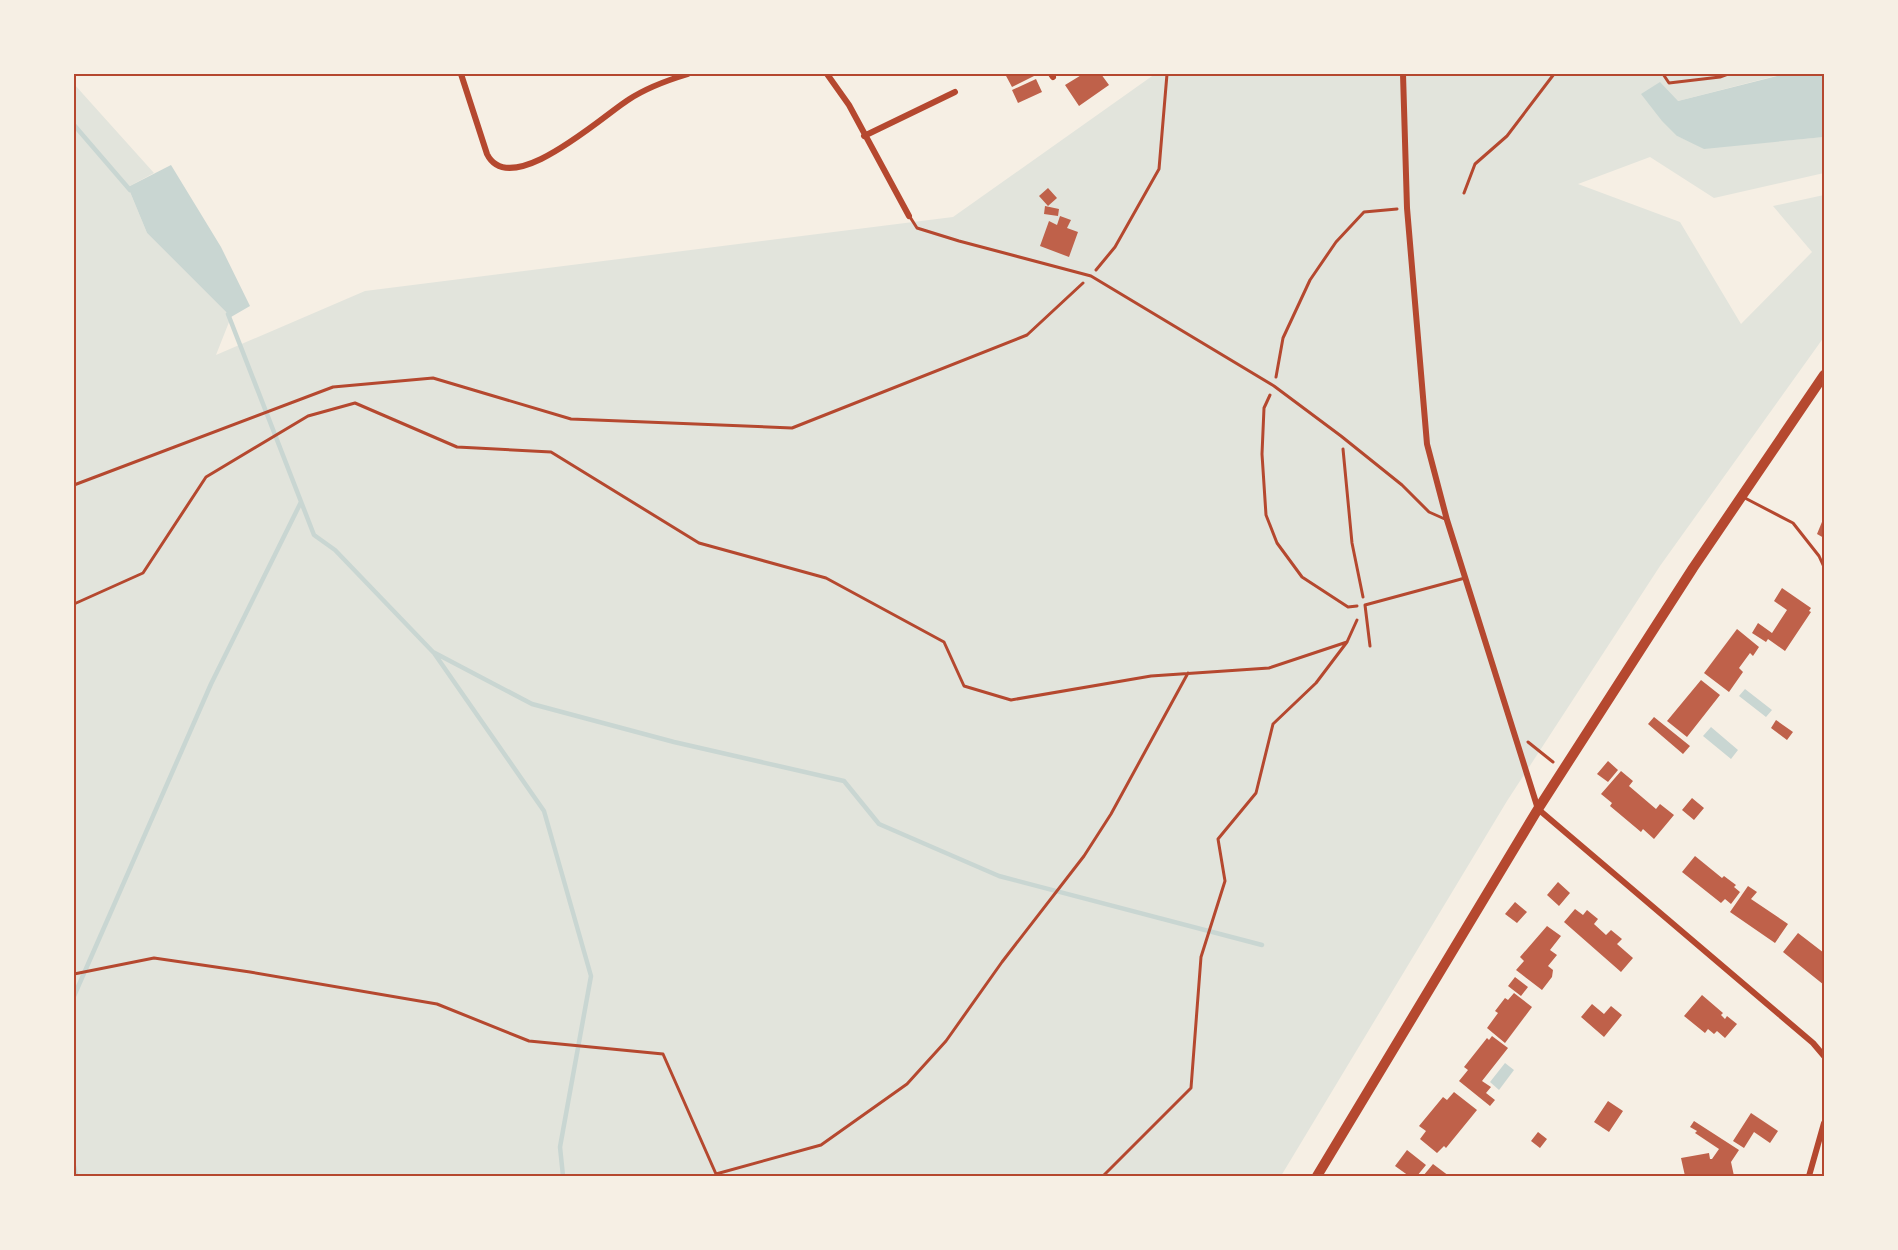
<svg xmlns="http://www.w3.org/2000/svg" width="1898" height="1250" viewBox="0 0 1898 1250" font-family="'Fira Sans Condensed',sans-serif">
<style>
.green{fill:#e2e4dc}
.water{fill:#c9d6d2}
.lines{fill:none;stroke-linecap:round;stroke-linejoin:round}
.stream{stroke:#c9d6d2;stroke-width:4.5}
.building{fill:#bf614a}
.path{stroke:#b5482f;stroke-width:3}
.service{stroke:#b5482f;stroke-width:3}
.minor{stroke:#b5482f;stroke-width:6}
.primary{stroke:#b5482f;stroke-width:10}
.neatline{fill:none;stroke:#b5482f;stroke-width:2}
</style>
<rect width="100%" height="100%" fill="#f6efe4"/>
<!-- green -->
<path class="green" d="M1155 74H1783L1678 101 1677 136 1704 148 1824 137V173L1714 198 1650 157 1578 184 1680 222 1741 324 1812 252 1773 206 1824 195V337L1660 566 1507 801 1281 1176H74V84L154 173 128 187 147 233 231 317 216 355 365 291 953 217Z"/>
<!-- water -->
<path class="water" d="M1785 74H1824V137L1704 149 1677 136 1662 121 1641 94 1660 82 1678 101Z
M171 165 221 247 250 306 231 317 147 233 128 187Z
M1745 689 1772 710 1766 717 1739 696Z
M1711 727 1738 750 1731 759 1703 736Z
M1505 1063 1514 1070 1499 1090 1490 1082Z"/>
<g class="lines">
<!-- stream -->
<path class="stream" d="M74 125 130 190
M228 314 314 535 335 550 433 652 532 704 674 742 844 781 879 824 999 876 1262 945
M434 653 544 811 591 976 560 1147 563 1176
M74 996 211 684 301 502
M74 1166 76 1176"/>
</g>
<!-- building -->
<path class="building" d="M1005 74H1032L1034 76 1012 87Z
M1083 74H1101L1109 85 1079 106 1065 85Z
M1036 79 1042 92 1018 103 1012 90Z
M1048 188 1057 198 1048 206 1039 196Z
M1045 206 1059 209 1058 216 1044 214Z
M1060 216 1071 220 1067 228 1078 232 1069 257 1040 246 1049 221 1057 225Z
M1824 517V538L1817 534Z
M1782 588 1811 608 1809 611 1811 612 1785 651 1768 639 1766 642 1752 633 1758 623 1772 633 1787 610 1774 601Z
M1737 629 1759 647 1753 656 1750 653 1739 668 1743 672 1729 692 1704 673Z
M1701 680 1720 695 1687 737 1667 721Z
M1654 717 1690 746 1683 754 1648 724Z
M1776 720 1793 732 1787 740 1771 728Z
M1608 761 1618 770 1608 782 1597 774Z
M1621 771 1633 781 1629 786 1656 809 1660 804 1674 815 1654 839 1643 829 1641 832 1610 806 1612 803 1601 794Z
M1692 798 1704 808 1694 820 1682 810Z
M1695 856 1722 878 1724 876 1736 885 1734 887 1740 892 1731 904 1725 899 1721 903 1682 872Z
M1558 882 1570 893 1559 906 1547 895Z
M1748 886 1757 892 1751 899 1788 924 1775 943 1730 912Z
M1515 902 1527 912 1517 923 1505 914Z
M1575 909 1583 915 1587 910 1598 919 1594 924 1606 935 1611 930 1622 939 1617 944 1633 958 1621 972 1564 922Z
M1547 926 1561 936 1550 950 1557 955 1548 966 1553 970 1552 977 1542 990 1516 970 1524 961 1520 957Z
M1798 933 1824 953V985L1783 952Z
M1515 977 1528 987 1521 996 1508 986Z
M1514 993 1532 1007 1505 1043 1487 1028 1498 1013 1495 1011 1505 998 1508 1000Z
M1702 995 1723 1013 1721 1015 1725 1019 1727 1016 1737 1024 1725 1038 1717 1031 1714 1034 1708 1029 1705 1033 1684 1016Z
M1592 1004 1604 1014 1611 1006 1622 1015 1604 1037 1581 1017Z
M1492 1036 1508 1048 1482 1081 1491 1087 1486 1093 1495 1100 1490 1106 1459 1081 1468 1070 1464 1067 1487 1038 1489 1040Z
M1454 1092 1477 1110 1446 1148 1444 1146 1437 1153 1420 1139 1426 1131 1419 1126 1443 1097 1447 1100Z
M1608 1101 1623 1111 1609 1132 1594 1122Z
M1751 1113 1778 1131 1770 1143 1754 1132 1744 1148 1733 1141Z
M1694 1121 1739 1150 1731 1162 1734 1176H1685L1681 1158 1709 1153 1710 1159H1712L1719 1149 1695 1133 1697 1131 1690 1127Z
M1538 1132 1547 1139 1540 1148 1531 1141Z
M1407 1150 1426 1165 1417 1176H1409L1395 1166Z
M1433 1164 1449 1176H1423Z"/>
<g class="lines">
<!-- path -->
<path class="path" d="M1663 74 1669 83 1720 77 1728 74
M1464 193 1475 164 1507 136 1554 74
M1096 270 1115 247 1159 169 1167 74
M1276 377 1283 338 1310 280 1336 242 1364 212 1397 209
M1270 395 1264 408 1262 454 1266 515 1277 543 1302 577 1348 607 1357 606
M1343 449 1352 543 1363 597
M74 485 333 387 433 378 571 419 792 428 1027 335 1083 283
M74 604 143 573 206 477 308 416 355 403 457 447 551 452 699 543 826 578 944 642 964 686 1011 700 1151 676 1269 668 1347 642
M1528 742 1553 762
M74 974 154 958 250 972 437 1004 529 1041 663 1054 716 1174 821 1145 907 1084 946 1041 1002 962 1084 856 1111 814 1188 673
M1103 1176 1191 1088 1201 957 1225 881 1218 839 1256 793 1273 724 1316 683 1347 642 1357 620"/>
<!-- service -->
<path class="service" d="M910 217 917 228 959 241 1091 276 1274 386 1341 436 1402 485 1429 512 1447 520
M1743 497 1793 523 1819 556 1824 567
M1370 646 1365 605 1465 578"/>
<!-- minor -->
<path class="minor" d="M461 74 487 154C510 201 604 115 628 100 646 88 668 80 688 74
M827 74 849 105 909 216
M1051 74 1053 77
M1403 74 1407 208 1427 444 1447 520 1538 809 1813 1043 1824 1056
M864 136 955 92
M1809 1176 1824 1123"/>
<!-- primary -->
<path class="primary" d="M1317 1176 1538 809 1693 568 1824 375"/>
</g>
<!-- border -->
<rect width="1898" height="1250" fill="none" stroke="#f6efe4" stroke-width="150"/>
<rect x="75" y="75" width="1748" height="1100" class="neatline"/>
</svg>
